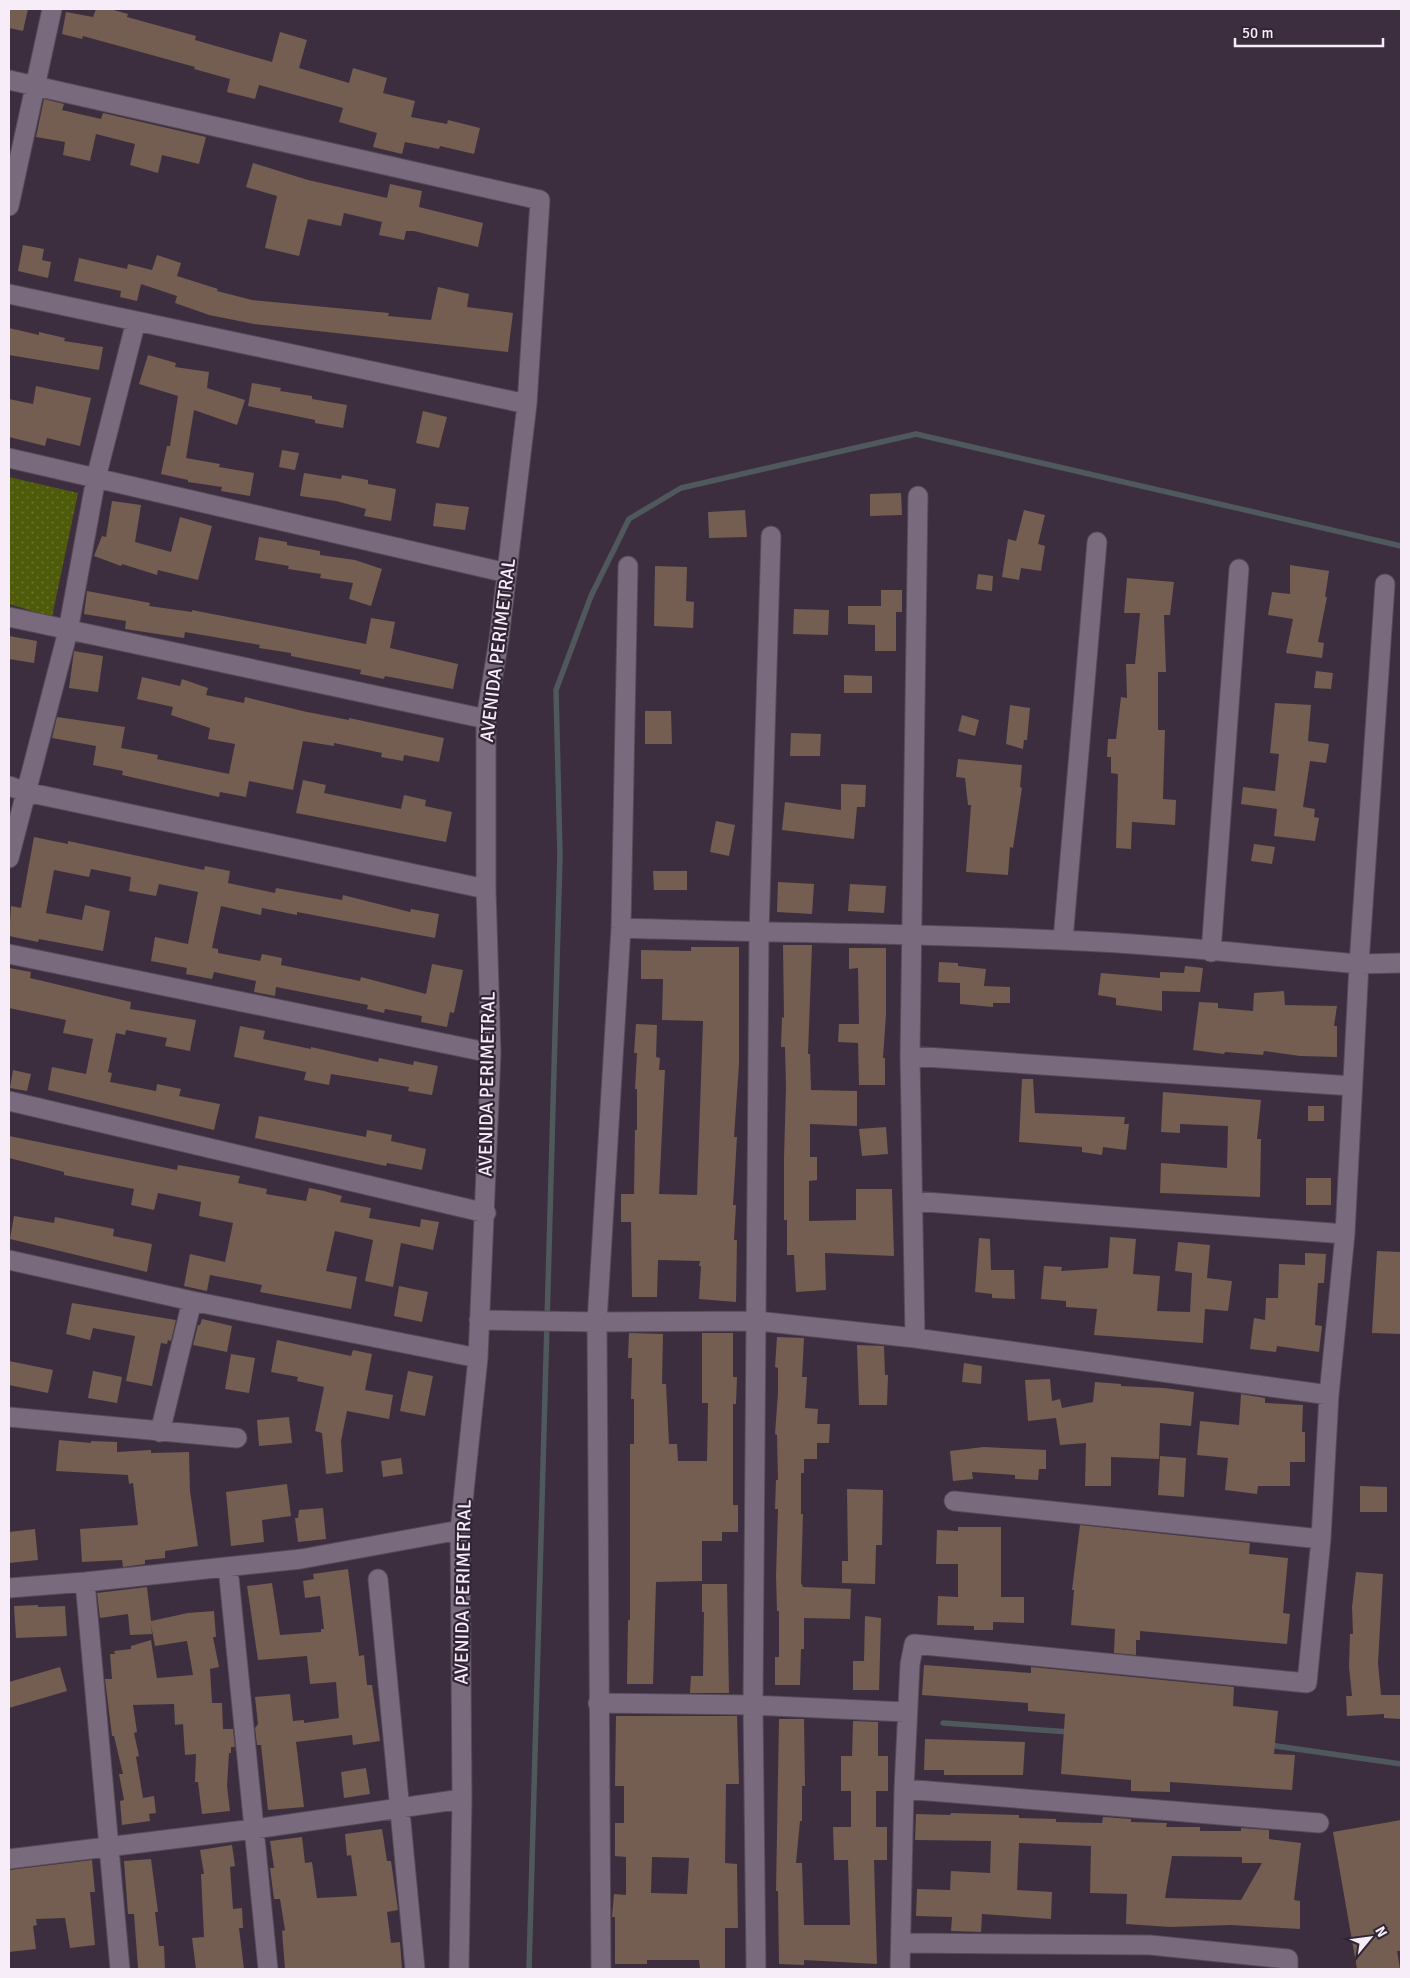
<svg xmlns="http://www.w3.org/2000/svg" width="1410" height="1978" viewBox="0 0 1410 1978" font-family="Signika,sans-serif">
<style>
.grass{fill:url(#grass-dots)}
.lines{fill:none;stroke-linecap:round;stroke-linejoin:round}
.stream{stroke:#4f595d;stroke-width:5.5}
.building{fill:#735e51;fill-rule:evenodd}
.minor-casing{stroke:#564a58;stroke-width:21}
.minor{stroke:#7a6a7d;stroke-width:19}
.labels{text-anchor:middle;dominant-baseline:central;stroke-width:4.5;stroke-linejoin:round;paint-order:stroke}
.street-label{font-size:19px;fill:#f6edf8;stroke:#312434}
</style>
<defs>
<pattern id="grass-dots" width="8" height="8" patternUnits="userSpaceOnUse" patternTransform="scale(1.25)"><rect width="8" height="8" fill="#4e5b0a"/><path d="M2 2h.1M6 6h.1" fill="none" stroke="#68732e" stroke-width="1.8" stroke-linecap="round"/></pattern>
</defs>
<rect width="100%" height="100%" fill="#3c2e3f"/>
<!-- grass -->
<path class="grass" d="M9 477 78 493 52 617 9 604Z"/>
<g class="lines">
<!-- stream -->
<path class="stream" d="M943 1723 1070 1732
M1269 1745 1401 1764
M529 1969 560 855 556 690 591 596 629 519 681 488 916 434 1401 546"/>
</g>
<!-- building -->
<path class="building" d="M9 9H28L23 31 9 28Z
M96 9H110L128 14 127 17 196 36 195 40 272 62 280 32 307 40 299 68 349 83 353 68 387 78 383 93 415 101 411 117 447 124 448 120 480 128 474 154 440 146 439 149 405 142 402 154 373 147 377 133 339 122 343 108 259 85 255 99 227 92 230 79 194 69 195 67 83 36 82 39 62 34 66 12 93 17Z
M44 99 64 104 62 110 101 119 103 113 206 137 199 164 162 155 158 173 130 165 135 144 96 134 90 161 63 155 65 142 36 137Z
M253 163 308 180 387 198 390 184 422 191 419 207 483 223 478 247 414 231H406L404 240 379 235 382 222 344 213 341 226 308 219 299 256 265 248 277 196 246 187Z
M23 245 44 249 42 260 51 262 48 278 18 271Z
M157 255 181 263 177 276 218 289 217 291 252 300 389 313 388 316 431 320 438 287 469 294 467 307 513 313 508 352 254 324 209 315 175 303 177 296 141 284 137 301 120 297 121 291 74 281 79 258 127 269 128 264 152 270Z
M9 328 39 335V332L65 338 64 341 103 347 99 370 9 355Z
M148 355 176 363 175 367 209 372 207 388 245 400 237 425 194 410 186 458 220 464 219 467 254 473 250 496 221 491 222 487 188 482V480L161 474 167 446H170L178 396 139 384Z
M252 383 281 388 280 391 312 396V399L347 405 343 428 315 423V420L248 406Z
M36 386 91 398 80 446 47 438 45 446 9 437V399L33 404Z
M423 411 447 417 439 448 416 443Z
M282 450 299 453 295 470 279 467Z
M304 473 341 479 342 475 368 480V484L396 489 391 521 364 516 366 509 336 501 300 496Z
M901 493 902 515 870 516V494Z
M112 501 141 505 135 542 171 552 180 517 212 526 198 580 158 570 157 575 122 564 121 566 94 556 102 536 106 537Z
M436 503 469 507 465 530 433 526Z
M745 510 747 537 709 538 708 512Z
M1024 510 1045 515 1038 544 1045 546 1041 571 1021 568 1019 580 1002 577 1008 539 1016 541Z
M259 537 287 542V545L320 551V555L355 560 382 569 371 606 349 599 353 583 320 578 321 574 288 569 289 566 255 560Z
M1290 565 1329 571 1325 597H1327L1318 642 1324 643 1322 658 1286 653 1293 619 1268 615 1272 592 1290 594Z
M655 566 687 567 686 601 694 602 693 628 654 626Z
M978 574 993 576 992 591 976 589Z
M1127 578 1174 582 1170 615H1164L1166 672H1158V730H1165L1163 799 1176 800 1175 825 1132 822 1131 849 1116 848 1118 774 1111 773V757H1107L1108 739H1116L1121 697 1127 698 1126 664H1135L1140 613H1124Z
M881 590H902V612H896V651H875V625L848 624V606H881Z
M87 591 150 603 149 606 192 612V610L366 644 371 618 395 622 390 648 458 664 453 689 385 676 384 679 360 674 361 670 291 656V653L259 648 260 645 185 632 184 638 125 629 126 621 84 614Z
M794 609 829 610 828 635 793 634Z
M9 636 37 641 34 663 9 659Z
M74 651 103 656 98 692 69 688Z
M1316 671 1333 673 1331 689 1314 688Z
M844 675 872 676V693H844Z
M142 677 180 686 182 679 208 688 206 695 244 703 245 697 307 712 349 720V718L444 738 439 762 404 755 403 761 381 757 382 753 334 743V746L303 741 293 790 249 781 246 797 220 792 219 797 122 775 123 771 93 765 96 746 52 738 57 717 125 727 121 748 158 755 157 759 229 774 235 744 208 739 210 728 171 715 173 707 137 699Z
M1275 703 1311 705 1308 741 1329 744 1326 763 1310 761 1303 807 1315 809 1314 817 1319 818 1315 841 1274 836 1277 809 1241 804 1243 787 1275 791 1279 754 1270 753Z
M1010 705 1030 708 1027 740H1024L1023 749 1006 744Z
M645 711H671L672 744H645Z
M962 715 979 720 975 736 958 731Z
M791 733 821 734 820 756H790Z
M958 759 1022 765 1020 787 1022 788 1013 848 1010 847 1008 875 966 872 971 805H968L965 778 956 777Z
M303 780 326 785 324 793 401 809 404 795 426 800 425 806 452 812 446 842 296 813Z
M841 784 866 785 865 807H857L854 839 782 830 785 802 841 810Z
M716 821 735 825 729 856 710 852Z
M34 837 68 844V841L204 870 205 866 230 871 228 883 275 893 276 888 342 900 343 895 410 912 411 909 439 914 435 938 297 912V915L262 908 261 915 221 906 212 948 218 949V953L260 961 262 954 282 958 281 965 360 981 361 977 426 994 432 964 463 970 454 1013 450 1012 447 1027 421 1022 422 1016 385 1009 384 1013 367 1009 368 1005 276 987 275 996 254 992 256 981 214 972 212 979 186 974 187 968 151 961 155 937 188 944 198 892 159 884 156 896 129 891 131 877 91 869 89 877 54 870 46 913 82 920 85 905 110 911 103 951 39 939 38 942 9 936 11 906 21 908Z
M1254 844 1275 847 1272 864 1251 861Z
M653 871H687V890H654Z
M778 882 814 884 812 914 777 912Z
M850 884 886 886 884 913 848 911Z
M783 945H812L808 1054H810L811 1090 857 1091V1126L810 1124V1157H817V1180L809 1181V1221L856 1220V1189H892L894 1256 825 1253 826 1290 796 1292 794 1255H787V1220H784V1158L786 1087 785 1047H781L782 1017 784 1018Z
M691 947H739V1064L734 1137H737L733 1205H736L734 1240H737L736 1302 699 1299 701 1266H699L700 1261 658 1260 657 1297H632L631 1222H621V1194H634L635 1130H637V1089H635L637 1053H634L636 1024 657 1025 656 1057 660 1058 659 1070H665L659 1194 697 1195 703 1021 662 1020 663 979H641V950L691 951Z
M849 948H886V1014L883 1058H885V1085H859L858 1043 838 1042 839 1024H859L858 968 849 969Z
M939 962 958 963V966L986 969 984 986 1010 987V1003H993V1007L960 1004V983L938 982Z
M1185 966 1203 968 1200 992 1162 991V1011L1116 1005V998L1098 995 1101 973 1160 978V972L1184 973Z
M9 968 31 972 30 978 131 1002 130 1009 196 1020 190 1051 165 1046 167 1038 126 1030 125 1035 116 1033 108 1072 112 1073 110 1082 156 1091 157 1084 181 1089 179 1096 220 1104 214 1130 48 1090 52 1067 86 1074 93 1039 63 1033 66 1020 9 1008Z
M1284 991 1285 1005 1337 1006 1334 1026H1337V1057L1300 1056 1264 1051 1263 1055 1225 1052 1224 1054 1193 1050 1199 1002 1218 1003V1008L1253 1011 1254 993Z
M240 1026 265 1031 263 1039 311 1049V1047L378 1062 379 1058 413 1065 414 1061 438 1066 432 1095 408 1091 409 1087 331 1074 329 1085 304 1080 306 1072 234 1057Z
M13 1070 31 1074 27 1091 10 1088Z
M1022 1079H1033L1035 1113 1125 1117 1124 1124H1129L1126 1150 1103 1147 1102 1155 1082 1152V1147L1019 1142Z
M1163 1092 1261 1100 1257 1139H1261L1260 1197 1160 1193 1161 1163 1227 1168 1228 1126 1180 1124V1133L1161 1132Z
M1308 1106H1324V1121H1308Z
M259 1116 366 1137 367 1130 392 1135 391 1141 426 1149 422 1170 387 1163 386 1166 255 1138Z
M886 1127 888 1154 862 1156 859 1129Z
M9 1136 177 1170 178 1165 240 1176 238 1183 267 1189 266 1194 306 1201 309 1188 324 1191 342 1196 340 1202 371 1208 369 1218 420 1227 421 1219 439 1222 433 1250 401 1243 393 1287 365 1281 373 1240 335 1231 326 1271 357 1277 351 1309 260 1292 262 1285 210 1275 207 1291 184 1286 190 1254 225 1262 233 1223 199 1216 201 1202 158 1193 154 1210 131 1205 134 1189 64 1175V1172L9 1158Z
M1306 1178H1331V1205H1306Z
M14 1216 54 1223 55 1217 114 1229 113 1236 152 1244 147 1272 10 1239Z
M1110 1237 1136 1239 1133 1274 1160 1276 1157 1311 1190 1312 1192 1273 1175 1271 1178 1242 1210 1245 1207 1278 1232 1281 1228 1311 1205 1309 1203 1343 1094 1335 1097 1309 1066 1307V1301L1041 1299 1044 1266 1062 1267 1061 1271 1108 1268Z
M979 1238 990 1239 991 1270H1014L1015 1299 992 1298V1294L975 1292Z
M1377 1251 1401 1252V1334L1372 1333Z
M1305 1253 1326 1254 1324 1283H1318L1315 1325 1322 1326 1319 1352 1277 1346 1276 1352 1250 1349 1254 1318 1265 1320 1266 1298H1278L1279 1264 1305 1265Z
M399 1286 428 1292 422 1322 394 1316Z
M72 1303 176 1320 171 1341 168 1340 167 1344 161 1343 152 1386 126 1381 135 1336 93 1328 90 1340 66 1334Z
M202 1319 232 1326 227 1352 193 1345 198 1325H200Z
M629 1333 663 1334 662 1384H666L669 1444H677L678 1461H707L708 1403H702V1333H733V1377H737L736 1404H733V1505H738V1532H722V1541H702V1581L656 1582 653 1684H627L628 1620H630V1444H634V1399H631L632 1358H628Z
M777 1337 804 1338 802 1377H807L805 1408 818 1409 817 1424H830L829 1443H817V1459H804V1473H801V1514H803L801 1583 803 1587 851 1589 850 1619 804 1618V1649H801L800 1685H775V1657H779V1611H777L776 1576 778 1509H775L776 1480H778L777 1435 775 1434 778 1393V1368L775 1367Z
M277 1340 351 1356 353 1350 372 1354 365 1390 393 1395 389 1419 347 1411 341 1441 343 1472 326 1474 322 1433 315 1431 324 1387 297 1381 298 1377 271 1372Z
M857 1345 884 1346 885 1375H888L887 1405H859Z
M231 1354 255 1358 249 1393 225 1389Z
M9 1361 53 1370 48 1393 9 1385Z
M964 1363 982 1366 981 1384 962 1382Z
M93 1371 122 1377 117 1403 88 1398Z
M408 1371 433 1376 425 1416 400 1411Z
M1050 1379 1052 1401 1060 1399 1062 1408 1093 1402 1095 1382 1121 1384V1386L1164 1388 1194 1392 1191 1426 1160 1423 1159 1459 1111 1457V1486H1085L1086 1443 1060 1445 1056 1418 1028 1421 1025 1380Z
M1241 1394 1265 1398V1403L1303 1405 1302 1432H1305V1462H1290V1486H1258L1257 1494 1225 1490 1228 1458 1197 1455 1200 1421 1239 1425Z
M289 1417 292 1443 259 1446 257 1420Z
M59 1440 91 1443V1441L117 1442V1452L151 1450V1453L189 1452 190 1491 198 1546 165 1551V1558L145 1560V1564L123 1567 122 1560 82 1562 80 1529 138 1525 133 1483 129 1484 128 1475 56 1471Z
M984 1447 1046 1450V1469H1039L1038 1480 1015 1479V1475L972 1472 973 1479 953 1481 950 1451Z
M1160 1456 1186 1458 1184 1497 1158 1495Z
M401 1458 403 1474 383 1477 381 1461Z
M287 1484 291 1516 262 1520 264 1542 231 1546 226 1492Z
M1360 1486 1387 1487V1512H1360Z
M847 1489 883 1490 882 1545H876L875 1584 842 1583V1561H848Z
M323 1508 326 1539 298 1542 295 1518H298L299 1510Z
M1080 1525 1250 1543 1249 1554 1288 1558 1283 1613 1290 1614 1287 1644 1140 1631V1640H1136V1655L1114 1653 1115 1629 1071 1625 1074 1590H1072Z
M958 1527H1001V1597H1024V1623L993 1622V1630H974V1626L937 1625 938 1596 958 1597V1564H936L937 1530 958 1531Z
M35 1529 38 1560 9 1563V1532Z
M348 1569 359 1656 364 1655 367 1685H372L380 1741 353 1745 352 1735 296 1742 304 1807 268 1810 261 1745H257L255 1728 258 1724 255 1697 290 1694 293 1721 304 1720V1723L339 1718 336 1682 310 1684 307 1656 258 1660 247 1586 272 1583 280 1635 321 1632V1629H324L320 1596 305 1598 303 1581 314 1579 313 1574Z
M1356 1572 1383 1574 1378 1663 1381 1695H1401V1719L1384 1718V1714L1347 1716 1346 1696H1352L1349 1667 1350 1634H1353L1352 1607Z
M702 1584H727L729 1693H690L691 1676H703L704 1612H702Z
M147 1587 151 1621 188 1613 214 1611 216 1637H213L219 1667 210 1669 212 1703H222L223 1729H233L235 1747H231V1753H229L227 1786 230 1811 202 1814 198 1782H195L196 1754 185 1755 183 1724 175 1725 174 1704 133 1705 137 1732 134 1733 139 1756 136 1757 143 1798 154 1796 156 1813 149 1814 150 1821 122 1825 120 1801 124 1800 119 1774H123L114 1736H112L105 1679H112L110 1654H115L114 1651 131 1649V1646L151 1640 157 1678 193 1675 187 1641 155 1646 151 1625 152 1634 130 1635 128 1614 100 1618 97 1593Z
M38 1605V1607L65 1606 67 1636 16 1638 14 1606Z
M865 1616 881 1618 879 1690H853V1661H864Z
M924 1665 1031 1673V1667L1234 1687 1233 1706 1278 1711 1274 1754 1295 1755 1292 1790 1170 1782V1792L1131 1791V1780L1061 1774 1065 1714 1028 1711V1703L922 1695Z
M60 1667 67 1691 9 1708V1682Z
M616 1716H737L739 1784H726L725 1863 737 1864 738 1928H725V1969H700L699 1960H647V1964H615V1917H612L614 1894 626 1895V1857L615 1856V1823H624V1786H615ZM652 1857 689 1858 687 1894 651 1893Z
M779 1719H804L805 1786H802V1821H800L796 1863H802L804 1925H850L848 1860H834L833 1827H851V1791H841V1756H852L853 1721 878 1722V1756H888V1791H876V1827H887V1860H874L877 1964 804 1960V1965L779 1964 778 1891H776Z
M925 1739 1025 1742 1023 1775H944V1770H924Z
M366 1768 370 1794 344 1798 341 1772Z
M951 1813 1019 1815V1818L1056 1819V1822L1102 1823 1103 1817 1131 1819V1822L1167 1823 1166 1827H1200V1831H1241V1828L1269 1830V1839L1301 1843 1294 1900 1300 1901V1929L1231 1925 1170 1927 1126 1924 1127 1894 1090 1893 1091 1846 1019 1843 1017 1890 1052 1892 1051 1919 982 1914 981 1932 951 1931 952 1917 916 1916 917 1889 950 1890 951 1871 990 1873 991 1841 915 1840 916 1814 950 1815ZM1172 1856 1242 1857V1863H1262L1241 1900 1165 1898Z
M1401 1820V1951H1397L1400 1969H1357L1333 1832Z
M382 1829 387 1861H391L398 1910 387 1912 391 1943 400 1942 402 1969H285L282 1931 285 1930 280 1899H274L270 1868H274L270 1841 302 1837 305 1863 312 1862 317 1898 357 1896 351 1855 347 1856 345 1834Z
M232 1845 235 1866 230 1867 233 1909 242 1908 243 1928H239L244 1969H196L192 1938 204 1937 201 1874H204L200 1850Z
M151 1859 158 1912H155L159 1946H164L165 1969 138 1968 134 1914H128L124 1861Z
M92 1860 95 1892H90L95 1945 70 1948 65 1918 36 1919 37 1925 33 1926 36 1949 9 1952V1870Z"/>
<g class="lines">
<!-- minor casing -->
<g class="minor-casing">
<path id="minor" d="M9 80 540 200 527 404 499 639 486 719V889L491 1053 478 1358 460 1530 462 1799 459 1969
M9 206 52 9
M9 294 527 404
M9 458 507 573
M9 617 486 719
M9 786 26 792 486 889
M9 858 68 631 96 478 136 321
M621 928C768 933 914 933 1060 940 1160 944 1259 955 1359 964L1401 963
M1063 940 1097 542
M1211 952 1239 569
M9 954 491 1053
M910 1056 1352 1086
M9 1101 486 1213
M913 1201 1345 1234
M9 1260 192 1301 478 1358
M479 1320 597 1322 757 1321 915 1338 1329 1395
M915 1338 910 1056 918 496
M9 1417 237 1438
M160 1432 192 1301
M954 1501 1321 1539
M228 1567 268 1969
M378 1579 415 1969
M85 1582 120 1969
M9 1588 85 1582 301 1559 460 1530
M598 1703 753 1705 907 1712
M904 1789 1319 1823
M9 1859 254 1829 462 1799
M901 1943 1150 1945 1288 1959V1969
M601 1969 597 1322 621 928 628 566
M756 1969 753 1705 759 933 771 536
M900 1969 904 1789 910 1664 914 1644 1307 1683 1321 1539 1329 1395 1345 1234 1359 964 1385 584"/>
</g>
<!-- minor -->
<use href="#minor" class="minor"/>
</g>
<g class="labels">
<!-- street labels -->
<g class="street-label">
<text transform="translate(498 650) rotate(-83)">AVENIDA PERIMETRAL</text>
<text transform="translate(487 1084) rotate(-89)">AVENIDA PERIMETRAL</text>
<text transform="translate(463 1592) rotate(-89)">AVENIDA PERIMETRAL</text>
</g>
</g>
<!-- border -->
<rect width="1410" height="1978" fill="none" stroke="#f6edf8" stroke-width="20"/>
<!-- north arrow -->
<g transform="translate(1370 1938) rotate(61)" stroke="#312434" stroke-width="4" paint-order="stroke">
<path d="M0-4L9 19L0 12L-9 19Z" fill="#f6edf8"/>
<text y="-8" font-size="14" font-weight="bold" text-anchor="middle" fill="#f6edf8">N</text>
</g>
<!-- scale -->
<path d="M1235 38v8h148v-8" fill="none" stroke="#f6edf8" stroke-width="2.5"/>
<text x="1242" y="38" font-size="15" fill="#f6edf8" stroke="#312434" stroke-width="4" paint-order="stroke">50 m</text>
</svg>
